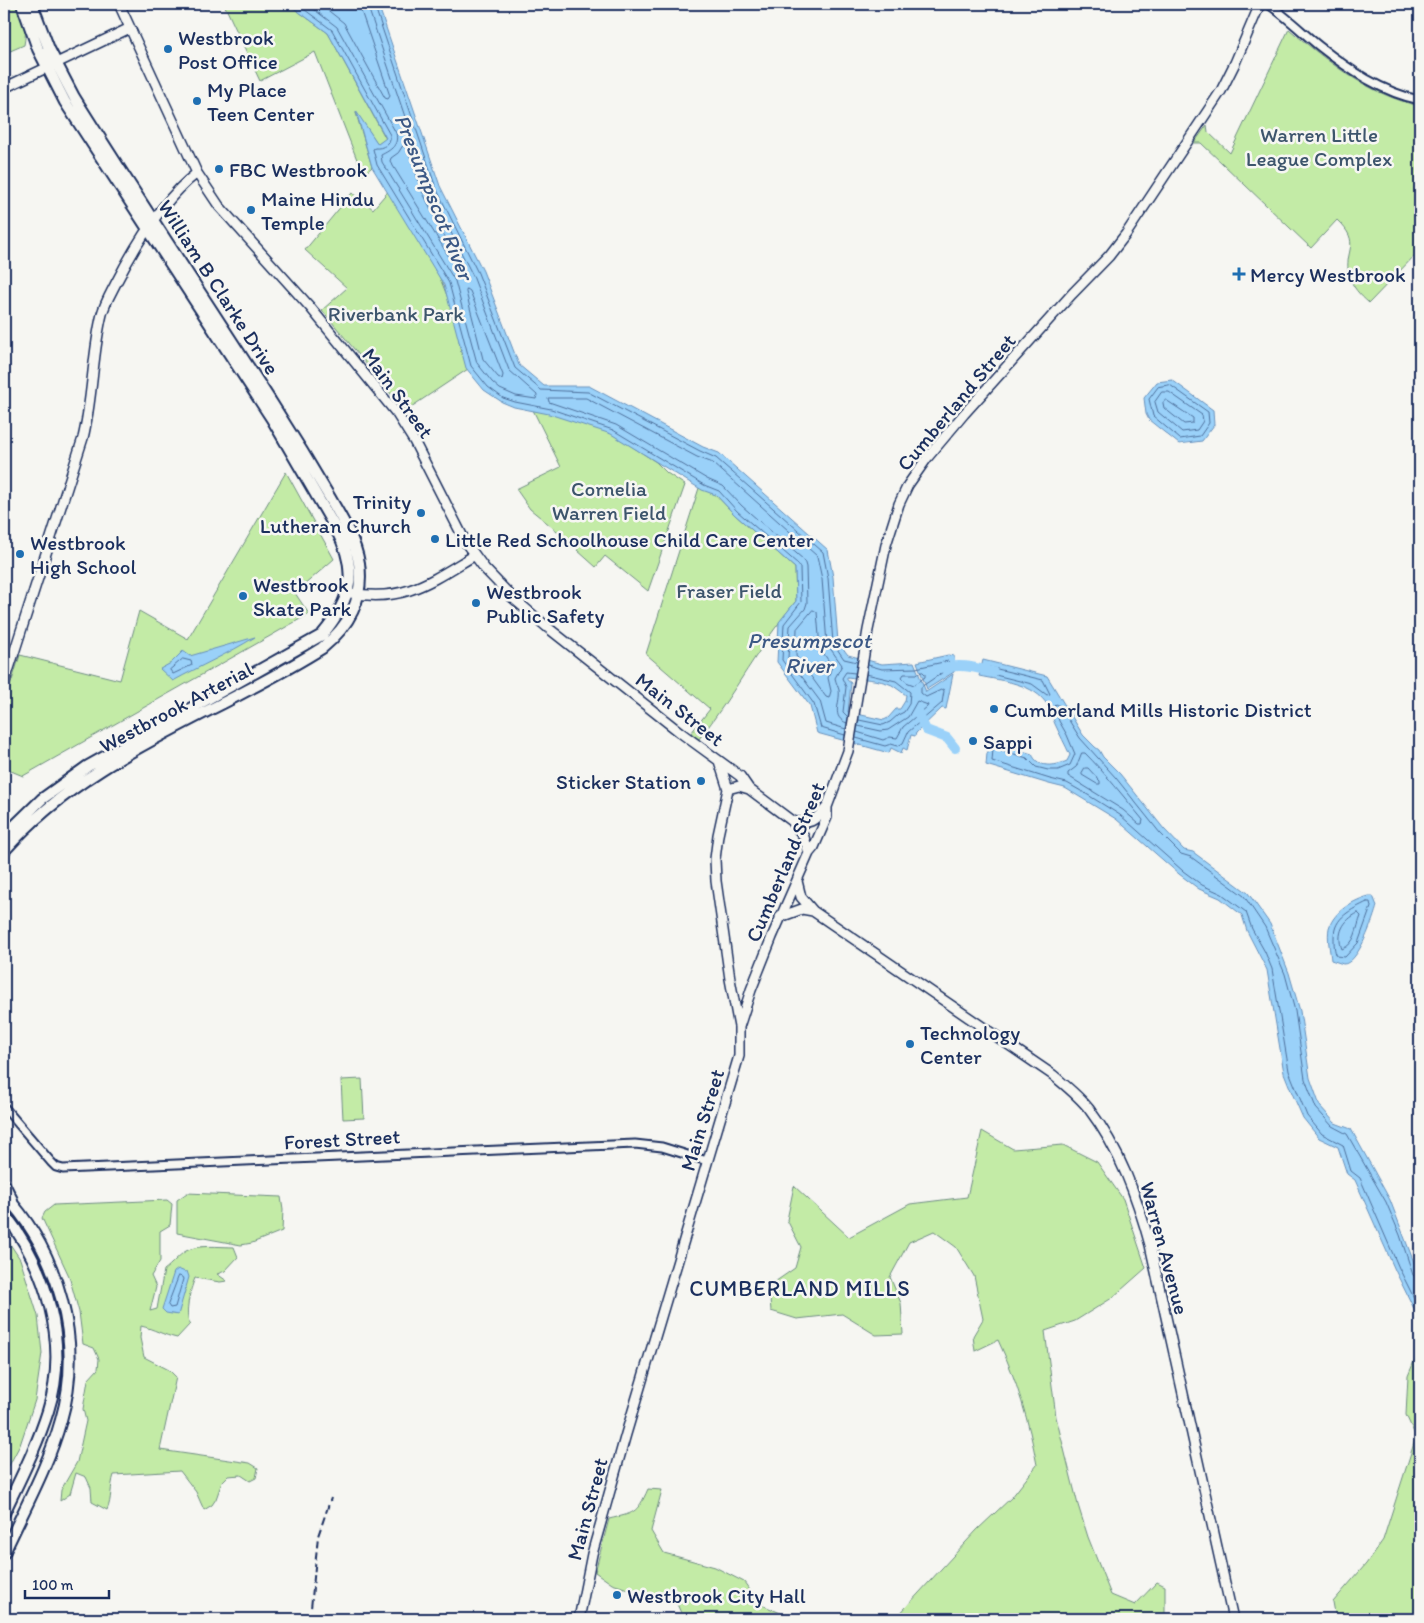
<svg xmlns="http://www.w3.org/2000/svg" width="1424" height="1623" viewBox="0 0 1424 1623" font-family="Itim,sans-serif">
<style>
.green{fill:#c3eba6;stroke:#6f8d82}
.water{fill:#9ad1f9;stroke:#6790bb;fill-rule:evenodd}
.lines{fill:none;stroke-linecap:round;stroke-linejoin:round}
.shore{stroke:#4e709c;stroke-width:1}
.river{stroke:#9ad1f9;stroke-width:10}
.minor-casing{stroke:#1b2f5e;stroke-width:11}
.major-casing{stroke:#1b2f5e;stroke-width:12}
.highway-casing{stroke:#1b2f5e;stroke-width:14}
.minor{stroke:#f6f6f2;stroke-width:7}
.major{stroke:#f6f6f2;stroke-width:9}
.highway{stroke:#f6f6f2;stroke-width:10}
.rail{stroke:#1b2f5e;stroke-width:2;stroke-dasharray:8 4;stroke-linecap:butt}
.poi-dot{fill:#1f6fb2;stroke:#f6f6f2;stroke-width:2}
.labels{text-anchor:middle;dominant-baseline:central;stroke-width:5;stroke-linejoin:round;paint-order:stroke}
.poi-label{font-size:21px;fill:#1b2f5e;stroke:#f6f6f2;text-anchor:start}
.park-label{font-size:21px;fill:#3d556c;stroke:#f6f6f2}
.street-label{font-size:21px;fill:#1b2f5e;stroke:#f6f6f2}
.water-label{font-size:22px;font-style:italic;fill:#3b5885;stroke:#f6f6f2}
.neighbourhood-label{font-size:22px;letter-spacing:1px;fill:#1b2f5e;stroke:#f6f6f2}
</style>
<rect width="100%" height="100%" fill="#f6f6f2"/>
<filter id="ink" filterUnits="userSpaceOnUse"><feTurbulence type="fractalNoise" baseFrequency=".02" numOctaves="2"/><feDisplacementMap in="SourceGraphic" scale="10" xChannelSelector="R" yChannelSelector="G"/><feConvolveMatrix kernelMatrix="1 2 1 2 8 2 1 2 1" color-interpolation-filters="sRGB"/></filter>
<g filter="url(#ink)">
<!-- green -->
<path class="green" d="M4 4H17C25 16 27 31 24 45L8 52H4Z
M224 4H288L328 33 386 139 378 144 356 113 372 167 363 175 315 52 260 81Z
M1289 29C1328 62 1369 95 1420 106V250L1369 303C1360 295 1352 287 1349 275 1343 250 1363 244 1337 220L1311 248 1201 143H1194L1207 125 1208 132 1230 153Z
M390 189 436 268 455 316 461 353 471 367 405 411 322 310 347 288 305 250 352 193 373 209Z
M533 410 589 419 656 462 667 473 685 485 648 591 605 556 596 567 577 550 578 548 530 509 516 489 561 467Z
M286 472 334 559 295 593 309 614 23 776 4 768V706L20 655 120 680 139 611 188 639Z
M699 488 716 495 734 514 795 568 796 601C760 644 734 695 699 739L691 733 710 709 646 654Z
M362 1079 364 1118 343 1119 341 1080Z
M982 1131 1013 1149 1063 1145 1097 1162 1123 1199 1146 1268 1112 1298 1075 1321 1045 1331 1056 1417 1078 1505 1088 1537 1111 1595 1135 1605 1157 1582 1165 1586V1619H895L977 1530 1012 1497 1037 1465C1029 1422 1017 1380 998 1340L975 1351 973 1336 983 1319 974 1276 956 1247 934 1231 909 1242 890 1277 901 1303 903 1334 876 1335 842 1314 797 1319 771 1311 769 1286 795 1268 801 1247 787 1220 794 1186 849 1237 910 1204 967 1197Z
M187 1193 281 1197 283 1210 282 1231 252 1243 241 1245 177 1233V1200Z
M167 1200 172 1204 170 1225 160 1231V1261L151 1276 156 1287 150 1311 157 1309 164 1270C171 1265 179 1255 186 1251 199 1244 219 1247 234 1247L238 1257 225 1271 217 1274 227 1281 220 1282 195 1278C190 1290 184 1313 190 1324L177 1338C163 1335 154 1329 141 1326L140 1338 144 1357 169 1370 176 1377 160 1450 250 1463 258 1468 256 1478 250 1481 241 1475 228 1476 222 1482 216 1499 212 1505 204 1510 196 1492 180 1471 114 1475C110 1487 112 1499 107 1510L92 1502 91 1488 86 1477 76 1473 70 1494 60 1501 61 1490 77 1462 86 1421 83 1409 88 1380 98 1369 99 1359 94 1348 83 1344 79 1312 69 1276 42 1218 45 1212 54 1205Z
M4 1235 20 1259 38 1316 42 1353 35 1400 20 1445 4 1475Z
M1420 1347V1619H1336L1333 1602 1366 1564 1383 1540 1416 1437 1406 1415 1408 1376Z
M648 1489 662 1490 651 1531 664 1553 715 1567 744 1582 760 1604 794 1619H679L681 1613 677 1604 612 1584 595 1572 609 1519C634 1513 637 1514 648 1489Z"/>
<!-- water -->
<path class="water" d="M288 4H378L440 186 483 271 519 365 544 386H589L703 447 719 453 828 550 833 577 838 642 848 655 882 664 914 662 926 692 953 674 946 709 942 708 916 733 915 736 911 735 907 750 903 748 901 753 891 748 889 753 817 733 810 706 777 662 779 622 796 601 795 568 734 514 716 495 702 490 611 434 549 414 514 407 502 402 484 390 466 368 444 285 372 167 356 111 378 144 386 138 328 33ZM847 677C862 679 879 679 892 685 897 688 901 692 906 695L905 701 900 709H896L888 718 884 720 848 712 851 683 847 680Z
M1172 380 1213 410 1214 425 1202 441 1179 444 1149 420 1146 414 1144 398 1157 382Z
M255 637C228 654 200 666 173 681L160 669 171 663 183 651 190 656Z
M948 655 954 656 955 665 954 672 927 689 917 662Z
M983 660 1047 676 1083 735 1095 747 1099 750 1103 757 1120 774 1164 829 1184 850 1193 852 1248 893 1270 924 1289 973 1300 1011 1310 1078 1320 1106 1335 1123 1351 1129 1390 1200 1420 1278V1321L1395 1270 1355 1180 1347 1174 1338 1147 1319 1138 1303 1118 1292 1093 1284 1073 1267 970 1247 931 1242 915 1220 898 1199 889 1179 874 1116 819 1065 788 1049 784 986 765 987 753 990 741 1032 754C1038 769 1055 766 1067 761L1070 755C1065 744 1060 735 1055 724 1052 718 1052 712 1048 706 1035 683 1002 681 979 676Z
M1369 896H1373L1377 906C1374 917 1358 965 1343 964 1340 963 1334 961 1331 960 1330 950 1327 938 1329 928 1334 911 1354 900 1369 896Z
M178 1269 185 1272 187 1271 189 1277 178 1315 166 1313 162 1309 174 1272Z"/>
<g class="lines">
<!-- shore -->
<path class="shore" d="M297 4 332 30 390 135C392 144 382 149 375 148L373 149 377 165 449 283 471 366 488 387 503 398 515 402 551 409 613 430 704 485 719 491 737 511 798 564 800 568 801 602 784 624 782 660 814 704 821 728 845 735
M307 4 337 27 396 133C399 145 391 150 381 155L382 162 455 281 477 363 492 382 500 389 516 396 536 399 537 395 509 370 473 276 430 191 367 4
M320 4 344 23 385 98 388 99 390 96 361 11 360 4
M374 4 436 188 478 273 515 368 541 390 588 392 700 451 716 458 823 552 828 578 833 643 844 659 857 662
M403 146 407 147 423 193 455 257 454 261 451 260 390 161 391 158 398 153Z
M467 289 470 291 503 375 502 379 498 377 483 359 466 292Z
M1170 385 1208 412 1209 423 1200 436 1180 439 1153 416 1149 399 1158 387Z
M1162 392H1169L1202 415 1203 421 1197 430 1182 432 1158 412 1155 402Z
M1166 400 1193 418V423L1184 424 1164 408 1163 403Z
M813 610 817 612 820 648 832 666 828 678 831 691 829 698 826 697 796 656 797 629Z
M183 659 191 661 192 665 173 674 170 670Z
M989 667 1043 680 1050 694 1047 695 1032 684 987 673 986 669Z
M923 672 925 674V677L914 685 906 682 902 677 904 674H916Z
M848 717 843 712 846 687 842 678 846 672 855 673
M859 720 883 725 890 722 898 715 904 712 909 704 910 692 896 681 866 674
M846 729 826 723 820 701 788 658 790 626 805 609 807 603 806 567 804 560 742 506 723 486 707 479 616 425 549 402 548 398H586L697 457 713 463 817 556 822 579 827 644 842 665 835 678C836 683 838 686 839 690 841 703 830 717 847 723
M857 732 883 740 890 737 897 738 903 727 927 707 928 705 917 701 908 717 888 730 881 731 858 726
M856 738 885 746 891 744 898 746 903 743 908 732 942 703 944 691 943 689 926 697 921 693V687L949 668 950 664 948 661 916 668 882 669 868 665
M1082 753H1085C1105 773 1124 797 1143 820L1142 824H1139L1123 810 1068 776V773L1076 767Z
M1085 768H1088L1100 781V784H1097L1082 775V773Z
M1367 902H1370L1371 907 1358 943 1345 957 1337 956C1334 951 1334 943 1334 937 1334 917 1351 910 1367 902Z
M1358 913 1361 916C1356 928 1356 944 1342 949 1336 934 1343 920 1358 913Z
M179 1276 182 1277 183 1279 175 1307 170 1308 168 1305Z
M1420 1278H1416L1413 1275 1400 1235 1386 1202 1347 1134 1332 1126 1316 1108 1305 1079 1295 1011 1285 974 1265 927 1244 896 1191 857 1181 854 1160 833 1116 778 1080 738 1060 706 1056 704 1054 706 1059 721 1067 735 1075 754 1070 765 1058 770H1048L1036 767 1027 758 995 748 993 749 992 761 1050 779 1067 783 1088 795 1120 815 1183 871 1202 885 1222 894 1246 912 1252 929 1265 952 1272 969 1289 1071 1307 1116 1322 1134 1343 1145 1351 1171 1360 1178 1399 1268 1420 1310"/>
<!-- river -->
<path class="river" d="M944 668C961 663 976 668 993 672
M919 715 926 730 947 738 955 748"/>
<!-- minor casing -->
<g class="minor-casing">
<path id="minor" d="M1268 4C1286 16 1302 32 1319 46 1348 69 1383 93 1420 100
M4 1107 51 1162 56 1167 63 1169 635 1144 662 1147 707 1161"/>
</g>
<!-- major casing -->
<g class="major-casing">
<path id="major" d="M119 4 197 173 219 206 310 307 397 414 414 441 466 543 485 569 513 598 547 627 681 733 740 776 749 789
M4 88 130 28
M351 593C404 603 431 581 475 555
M4 684 83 438C93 397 92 355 102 314 105 303 111 293 116 283 135 246 164 198 197 173
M728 789 739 786 749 789 792 821 804 837 809 853
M792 821C811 825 814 821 827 807
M797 881 801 897 813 911 1053 1075C1066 1086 1079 1096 1089 1109 1120 1150 1137 1197 1150 1245L1233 1619
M780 917 802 909 813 911
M739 1027 751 990 772 937 809 853 814 847 827 817V807L848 751 868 630 886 545 899 504 908 485 927 458 964 414 1072 294 1109 256 1126 234 1221 91 1235 63 1260 4
M579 1619 592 1554 626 1434 739 1056V1027L730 979 716 881 715 859 718 835 728 789 719 761"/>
</g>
<!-- highway casing -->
<g class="highway-casing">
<path id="highway" d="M4 836 42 799 88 766 322 635C352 599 359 571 336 529L272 419 65 102 38 49 22 4
M4 851C90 753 215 716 322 648 349 626 364 600 359 563 355 539 342 519 330 498 312 467 293 436 273 405 207 302 139 201 74 97L49 49 32 4
M4 1184 12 1200
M4 1194C59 1253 84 1342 61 1420 48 1467 24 1509 4 1553
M4 1213C46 1267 70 1343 48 1411 37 1446 20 1479 4 1513"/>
</g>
<!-- minor -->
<use href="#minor" class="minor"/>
<!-- major -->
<use href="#major" class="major"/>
<!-- highway -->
<use href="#highway" class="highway"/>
<!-- rail -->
<path class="rail" d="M287 1619V1617
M310 1619 318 1536 331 1498"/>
</g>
</g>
<!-- markers -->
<g class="poi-dot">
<circle cx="168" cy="49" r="5"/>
<circle cx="197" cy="101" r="5"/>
<circle cx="219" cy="169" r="5"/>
<circle cx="251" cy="210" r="5"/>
<path d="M1236.5 266.5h5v5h5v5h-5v5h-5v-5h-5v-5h5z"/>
<circle cx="421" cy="513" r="5"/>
<circle cx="435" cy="539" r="5"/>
<circle cx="20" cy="554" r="5"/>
<circle cx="243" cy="596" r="5"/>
<circle cx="476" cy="603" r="5"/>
<circle cx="994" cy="709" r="5"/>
<circle cx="973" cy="741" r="5"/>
<circle cx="701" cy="781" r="5"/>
<circle cx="910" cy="1044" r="5"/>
<circle cx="617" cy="1595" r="5"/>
</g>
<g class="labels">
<!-- poi labels -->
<g class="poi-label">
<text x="178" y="37">Westbrook<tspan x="178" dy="24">Post Office</tspan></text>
<text x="207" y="89">My Place<tspan x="207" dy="24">Teen Center</tspan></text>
<text x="229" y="169">FBC Westbrook</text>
<text x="261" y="198">Maine Hindu<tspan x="261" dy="24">Temple</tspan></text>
<text x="1250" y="274">Mercy Westbrook</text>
<text x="411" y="501" text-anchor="end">Trinity<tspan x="411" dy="24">Lutheran Church</tspan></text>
<text x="445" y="539">Little Red Schoolhouse Child Care Center</text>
<text x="30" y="542">Westbrook<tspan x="30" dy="24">High School</tspan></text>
<text x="253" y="584">Westbrook<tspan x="253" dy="24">Skate Park</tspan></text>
<text x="486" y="591">Westbrook<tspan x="486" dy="24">Public Safety</tspan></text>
<text x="1004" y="709">Cumberland Mills Historic District</text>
<text x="983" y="741">Sappi</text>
<text x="691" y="781" text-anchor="end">Sticker Station</text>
<text x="920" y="1032">Technology<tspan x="920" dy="24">Center</tspan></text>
<text x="627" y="1595">Westbrook City Hall</text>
</g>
<!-- park labels -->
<g class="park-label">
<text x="1319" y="134">Warren Little<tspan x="1319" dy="24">League Complex</tspan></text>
<text x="396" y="313">Riverbank Park</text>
<text x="609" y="488">Cornelia<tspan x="609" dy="24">Warren Field</tspan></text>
<text x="729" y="590">Fraser Field</text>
</g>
<!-- street labels -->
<g class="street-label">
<text transform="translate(219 287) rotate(57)">William B Clarke Drive</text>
<text transform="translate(398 393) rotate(54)">Main Street</text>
<text transform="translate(956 402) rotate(-50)">Cumberland Street</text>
<text transform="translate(176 707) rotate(-28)">Westbrook Arterial</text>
<text transform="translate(680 709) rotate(38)">Main Street</text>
<text transform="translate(785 862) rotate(-67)">Cumberland Street</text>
<text transform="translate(702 1120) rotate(-73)">Main Street</text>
<text transform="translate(342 1139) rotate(-3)">Forest Street</text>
<text transform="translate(1165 1248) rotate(75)">Warren Avenue</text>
<text transform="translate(587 1509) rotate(-75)">Main Street</text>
</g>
<!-- water labels -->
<g class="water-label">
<text transform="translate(434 197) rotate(68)">Presumpscot River</text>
<text x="809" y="640">Presumpscot<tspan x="809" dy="25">River</tspan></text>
</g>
<!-- neighbourhood labels -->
<g class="neighbourhood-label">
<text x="800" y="1288">CUMBERLAND MILLS</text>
</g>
</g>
<!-- margin -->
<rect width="1424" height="1623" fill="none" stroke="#f6f6f2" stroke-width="20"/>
<rect x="10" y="10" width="1404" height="1603" fill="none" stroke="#1b2f5e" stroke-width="2" filter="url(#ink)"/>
<!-- scale -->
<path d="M25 1590v8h84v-8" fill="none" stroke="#1b2f5e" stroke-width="2.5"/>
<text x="32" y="1590" font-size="15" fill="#1b2f5e" stroke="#f6f6f2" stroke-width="4" paint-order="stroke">100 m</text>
</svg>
